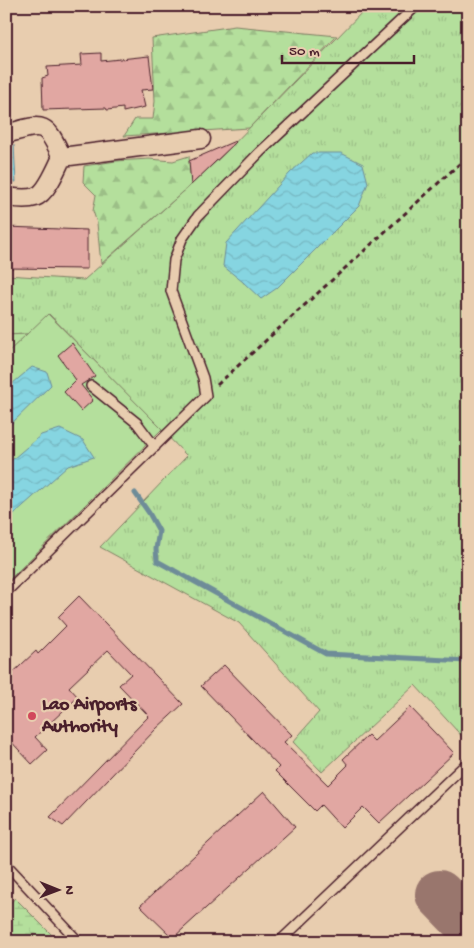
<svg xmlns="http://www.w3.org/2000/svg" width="474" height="948" viewBox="0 0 474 948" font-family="'Gochi Hand',sans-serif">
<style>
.grass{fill:url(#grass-tufts);stroke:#7f7f64}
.forest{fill:url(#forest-firs);stroke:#7f7f64}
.wetland{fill:url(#wetland-marsh);stroke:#7f7f64}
.garden{fill:#b4df9c;stroke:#7f7f64}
.water{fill:url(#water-waves);stroke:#6e8c98}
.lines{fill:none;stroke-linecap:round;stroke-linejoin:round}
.stream{stroke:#6e8c98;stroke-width:5}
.taxiway{stroke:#99766d;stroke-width:48}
.building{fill:#e1a7a2;stroke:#4a1f2b}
.service-casing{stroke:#4a1f2b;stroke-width:12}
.minor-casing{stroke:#4a1f2b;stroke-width:21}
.path{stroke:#4a1f2b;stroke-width:3;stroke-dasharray:5 4;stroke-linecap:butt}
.service{stroke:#e8cdaf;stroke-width:9}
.minor{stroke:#e8cdaf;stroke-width:18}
.poi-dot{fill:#d1495b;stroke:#e8cdaf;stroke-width:2}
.labels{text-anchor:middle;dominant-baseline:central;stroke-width:4.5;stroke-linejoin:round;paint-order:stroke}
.poi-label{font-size:19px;font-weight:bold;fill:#4a1f2b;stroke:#e8cdaf;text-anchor:start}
</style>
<defs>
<pattern id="grass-tufts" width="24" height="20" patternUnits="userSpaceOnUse" patternTransform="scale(1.25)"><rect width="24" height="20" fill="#b4df9c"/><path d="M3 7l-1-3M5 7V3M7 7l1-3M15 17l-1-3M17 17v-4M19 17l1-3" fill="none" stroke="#9cbf87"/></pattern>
<pattern id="forest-firs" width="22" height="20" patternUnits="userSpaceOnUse" patternTransform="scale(1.25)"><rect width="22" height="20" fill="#b4df9c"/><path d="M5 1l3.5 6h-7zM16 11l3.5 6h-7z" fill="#9cbf87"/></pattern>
<pattern id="wetland-marsh" width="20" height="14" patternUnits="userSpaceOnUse" patternTransform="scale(1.25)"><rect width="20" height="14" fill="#b4df9c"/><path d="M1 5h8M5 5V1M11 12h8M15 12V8" fill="none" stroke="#9cbf87"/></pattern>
<pattern id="water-waves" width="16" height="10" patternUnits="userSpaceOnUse" patternTransform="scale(1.25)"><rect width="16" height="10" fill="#86d5e1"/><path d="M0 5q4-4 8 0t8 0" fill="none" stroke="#75b6c1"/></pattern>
</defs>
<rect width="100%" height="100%" fill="#e8cdaf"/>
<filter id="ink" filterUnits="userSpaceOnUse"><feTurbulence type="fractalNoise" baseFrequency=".02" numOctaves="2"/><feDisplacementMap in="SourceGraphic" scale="10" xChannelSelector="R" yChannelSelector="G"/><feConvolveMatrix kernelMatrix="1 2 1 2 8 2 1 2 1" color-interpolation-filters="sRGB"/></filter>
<g filter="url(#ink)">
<!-- grass -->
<path class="grass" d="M368 6H468V743L415 685 322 772 293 742 319 712 239 623 100 547 187 456 49 314 28 334 6 335V275L84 280 191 185 223 155Z"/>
<!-- forest -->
<path class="forest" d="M235 26 337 36 249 128 124 136 135 119H153L155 101 152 38Z
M189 156 191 185 101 264 97 223 93 211 96 195 83 182 84 166 116 161 149 159 173 161Z
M28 334 6 354V335Z"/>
<!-- wetland -->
<path class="wetland" d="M15 898 59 942H6V908Z"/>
<!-- garden -->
<path class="garden" d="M48 314 162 429 6 583V354Z"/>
<!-- water -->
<path class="water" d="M14 145 16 182 6 181V147Z
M312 153H341L363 164 368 183 359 206 277 288 261 299 243 282 223 266 226 243 290 173Z
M32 367 47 372 51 385 6 429V389Z
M60 429 83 440 94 457 68 466 6 521V465L41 435Z"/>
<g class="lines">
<!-- stream -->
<path class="stream" d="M135 493 149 513 159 531 156 549 157 561 326 654 468 661"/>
<!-- taxiway -->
<path class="taxiway" d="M439 894 468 924"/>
</g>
<!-- building -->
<path class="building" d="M101 53V61L149 56 153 89 141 90 145 107 123 112V108L107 110 106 108 43 110 42 78 48 76 47 67 82 65 81 54Z
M235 141 236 142 191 185 189 161Z
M6 227 87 230V269L6 268Z
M72 343 95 376 81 385 93 400 81 411 64 392 76 380 58 355Z
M79 596 183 704 156 729 63 826 50 817 149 716 119 685 131 674 108 650 69 687 78 697 35 737 47 750 32 764 6 736V679L36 651 38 654 66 626 58 617Z
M224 665 292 735 284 742 328 785 348 765 343 759 368 735 374 741 410 707 454 753 379 823 363 807 342 828 321 805 315 811 275 771 279 767 201 686Z
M264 791 295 827 173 938 140 906Z"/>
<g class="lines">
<!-- service casing -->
<g class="service-casing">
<path id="service" d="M91 386 137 423 155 447
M6 592 206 396 203 378 171 291 174 260 182 239 198 216 260 152 416 6
M6 864 79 942
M279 942 468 762"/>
</g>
<!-- minor casing -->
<g class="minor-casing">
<path id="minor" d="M6 134C44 123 45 121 62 157 57 168 46 194 35 197 26 200 15 198 6 197
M62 157 201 139"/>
</g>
<!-- path -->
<path class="path" d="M217 385 468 156"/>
<!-- service -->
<use href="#service" class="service"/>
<!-- minor -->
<use href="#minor" class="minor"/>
</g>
</g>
<!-- markers -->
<circle class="poi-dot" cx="32" cy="716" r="5"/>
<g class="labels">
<!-- poi labels -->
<g class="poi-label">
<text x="42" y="705">Lao Airports<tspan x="42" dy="22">Authority</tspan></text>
</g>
</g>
<!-- margin -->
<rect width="474" height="948" fill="none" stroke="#e8cdaf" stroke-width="25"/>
<rect x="12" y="12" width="449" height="923" fill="none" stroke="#4a1f2b" stroke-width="2" filter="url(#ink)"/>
<!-- north arrow -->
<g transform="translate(58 890) rotate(91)" stroke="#e8cdaf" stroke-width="4" paint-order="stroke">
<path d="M0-4L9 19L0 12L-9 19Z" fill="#4a1f2b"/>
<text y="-8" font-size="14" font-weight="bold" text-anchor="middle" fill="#4a1f2b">N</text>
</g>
<!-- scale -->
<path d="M282 55v8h132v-8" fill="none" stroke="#4a1f2b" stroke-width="2.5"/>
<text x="289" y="55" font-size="15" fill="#4a1f2b" stroke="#e8cdaf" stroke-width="4" paint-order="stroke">50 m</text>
</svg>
